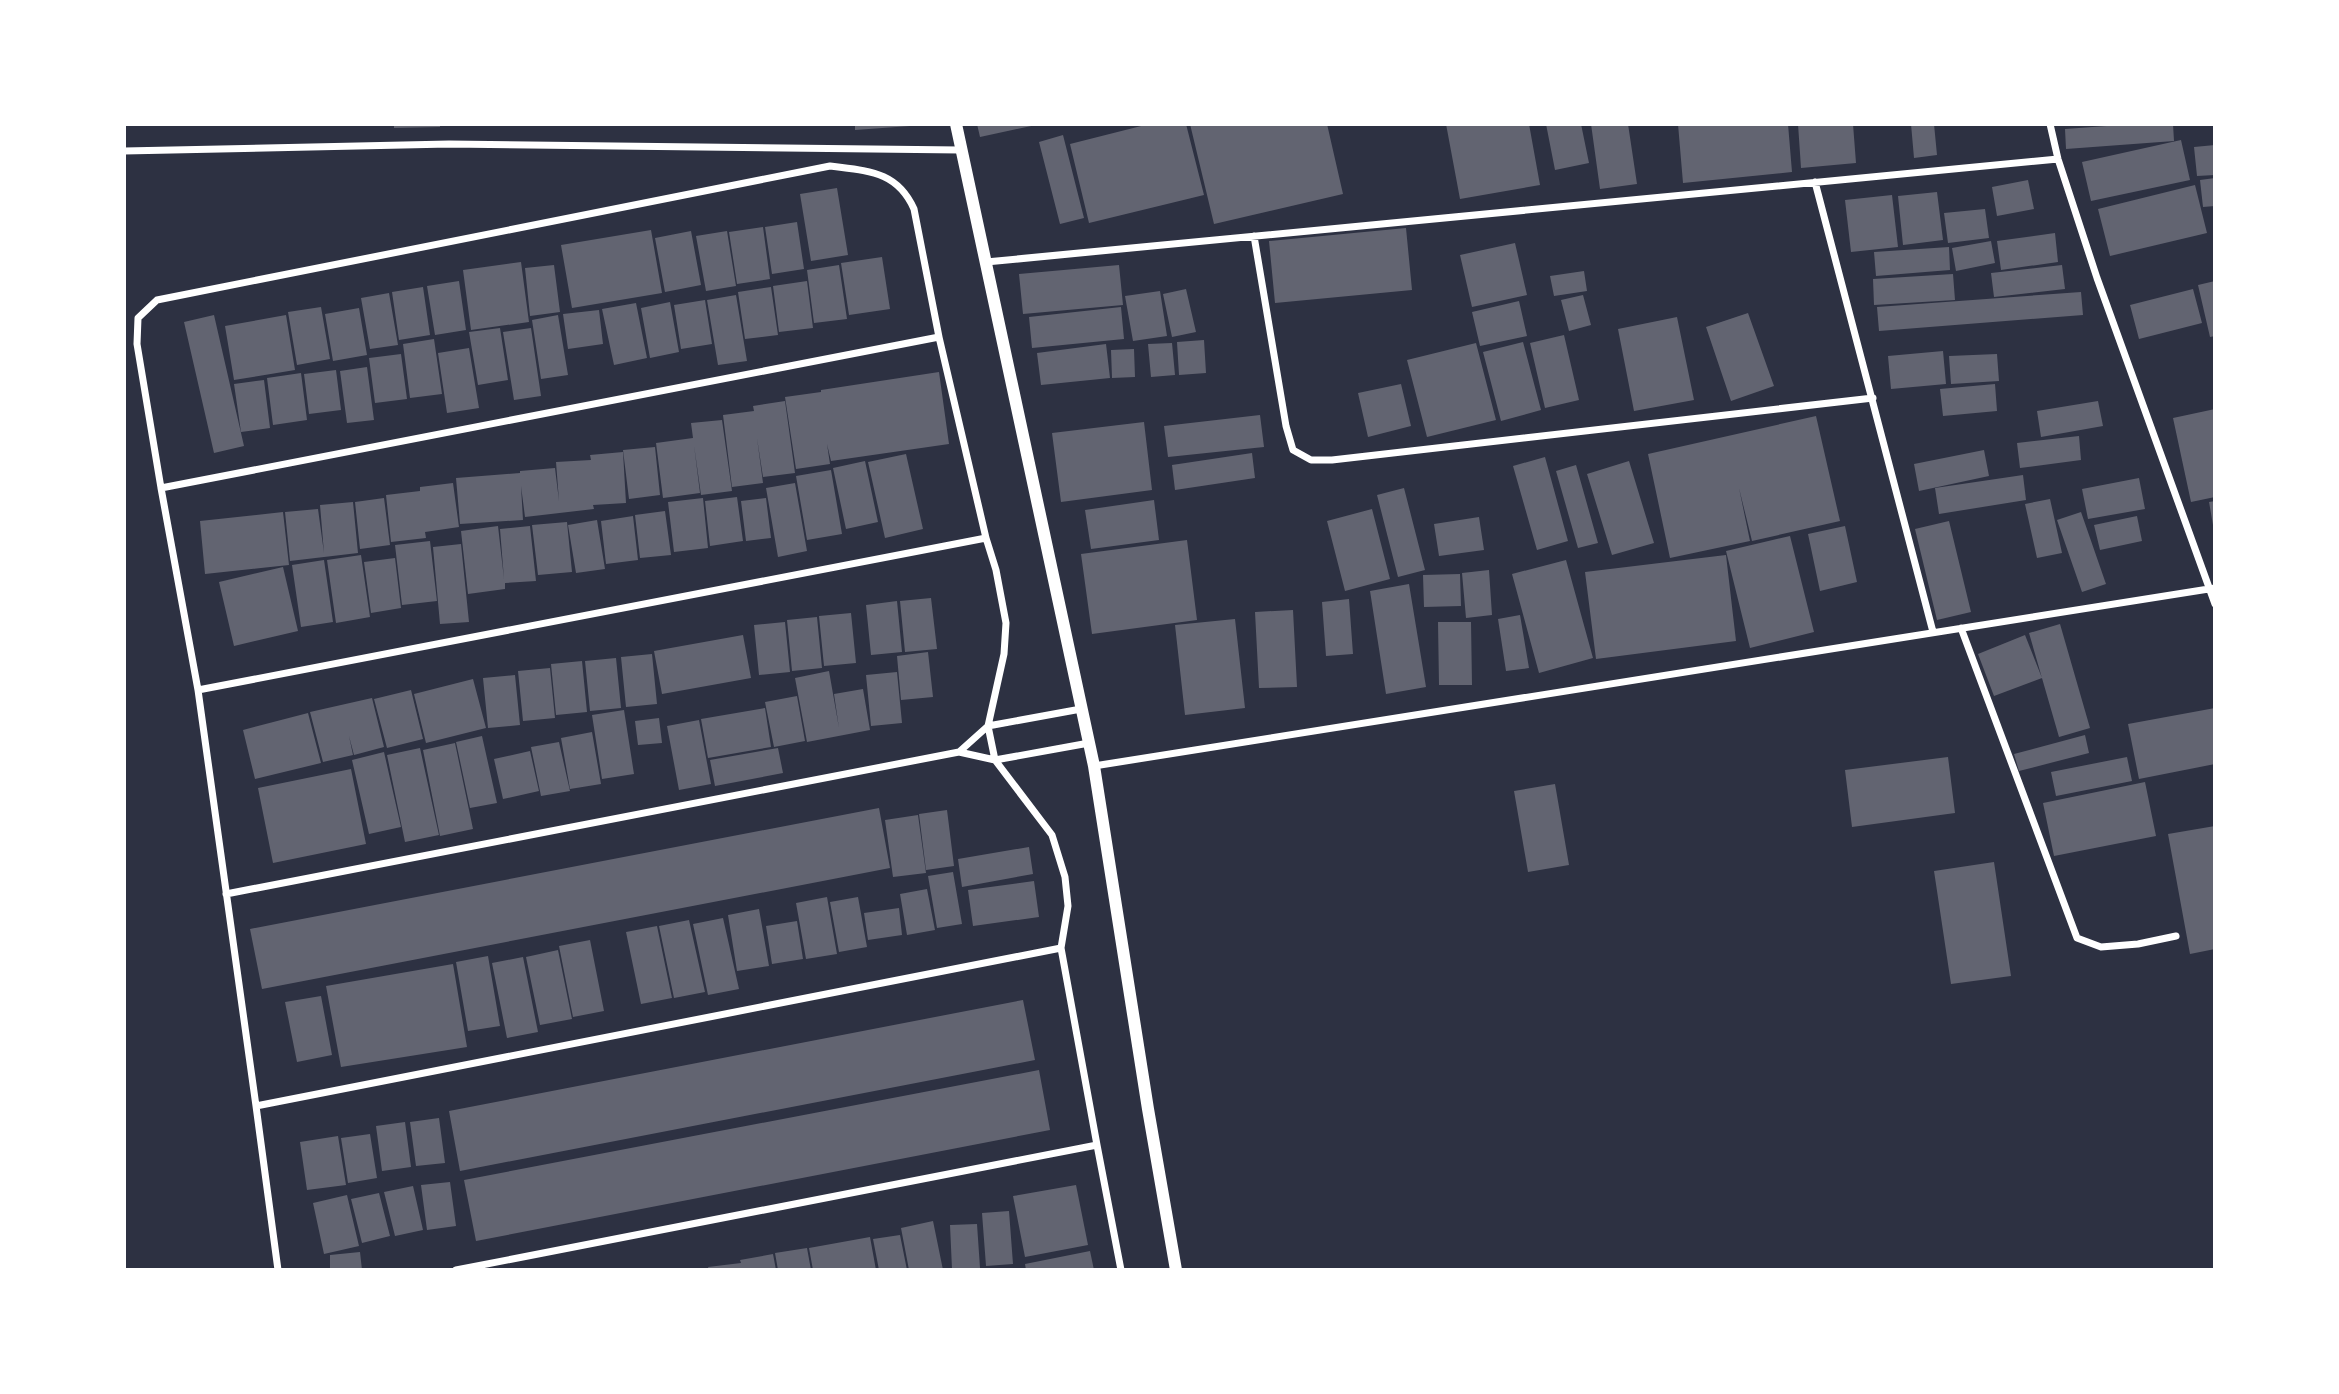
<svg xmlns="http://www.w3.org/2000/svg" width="2339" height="1394" viewBox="0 0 2339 1394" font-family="Helvetica,sans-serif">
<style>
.building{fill:#626471}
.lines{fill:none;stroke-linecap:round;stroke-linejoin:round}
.minor{stroke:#fff;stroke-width:7}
.tertiary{stroke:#fff;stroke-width:12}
</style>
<rect width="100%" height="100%" fill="#2d3142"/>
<!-- building -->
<path class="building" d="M394 124H440V127L394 128Z
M855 124H910V126L855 130Z
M977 124H1036V125L980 137Z
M1149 124H1186L1204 195 1089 223 1070 144Z
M1190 124H1327L1343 194 1214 224Z
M1446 124H1529L1540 185 1460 199Z
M1546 124H1581L1589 163 1555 170Z
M1591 124H1628L1637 184 1600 189Z
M1678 124H1788L1792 172 1683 183Z
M1798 124H1853L1856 163 1801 168Z
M1911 124H1934L1937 155 1914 158Z
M2134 124H2173L2174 141 2066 149 2065 129Z
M1063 135 1084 218 1060 224 1039 142Z
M2181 140 2190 180 2091 201 2082 162Z
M2215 145V175L2197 176 2194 147Z
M2215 178V206L2203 207 2200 180Z
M2028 180 2034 209 1997 216 1992 187Z
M2195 185 2207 233 2110 256 2098 209Z
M837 188 848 255 811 261 800 194Z
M1937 192 1943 240 1903 245 1898 196Z
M1892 195 1898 247 1851 252 1845 200Z
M1985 209 1989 238 1948 243 1944 213Z
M797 222 804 269 772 274 765 227Z
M763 227 770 279 737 284 729 232Z
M1406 228 1412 290 1275 303 1269 241Z
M651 230 662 293 572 308 561 245Z
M691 231 701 285 665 292 655 238Z
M727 231 736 286 706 291 696 236Z
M2055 233 2058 262 2001 270 1997 241Z
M1991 241 1995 263 1956 271 1952 248Z
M1515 243 1527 295 1472 307 1460 255Z
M1949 247 1950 270 1876 276 1874 252Z
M882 257 890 309 849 315 841 263Z
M521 262 529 322 471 330 463 270Z
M554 265 560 312 530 316 525 268Z
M839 265 847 319 814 323 807 270Z
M1119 265 1123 305 1023 314 1019 274Z
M2062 265 2065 289 1994 297 1991 273Z
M1584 271 1587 291 1554 296 1550 276Z
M1953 274 1955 300 1874 305 1873 279Z
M459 281 466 330 435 335 427 286Z
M807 281 813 328 779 332 773 286Z
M2215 281V336L2210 337 2198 285Z
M423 287 430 335 399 340 392 292Z
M771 287 778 335 745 339 738 292Z
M1186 289 1196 332 1172 337 1163 294Z
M2193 289 2202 323 2139 339 2130 305Z
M1160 291 1167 336 1133 341 1125 296Z
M2081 292 2083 315 1879 331 1877 307Z
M389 293 398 345 370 349 361 298Z
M736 295 747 361 718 365 707 300Z
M1583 295 1591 325 1569 331 1561 300Z
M705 300 712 344 681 349 674 305Z
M1519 301 1527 336 1480 346 1472 312Z
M670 302 679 352 650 358 641 308Z
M636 303 647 358 614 365 602 309Z
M321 307 330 359 297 365 288 312Z
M1121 307 1124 339 1032 348 1029 317Z
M359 308 367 355 333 361 325 314Z
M599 310 603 344 568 349 563 314Z
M1748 313 1774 386 1731 401 1706 327Z
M214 315 244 446 214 453 184 322Z
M286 315 295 370 234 380 225 326Z
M558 315 568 375 541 379 532 320Z
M1677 317 1694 400 1634 411 1618 329Z
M500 328 508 380 478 385 469 332Z
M531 328 541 396 514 400 503 332Z
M1564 335 1579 400 1545 408 1530 343Z
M434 339 442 394 410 398 403 344Z
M1204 340 1206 373 1179 375 1177 342Z
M1523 342 1541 410 1501 421 1483 352Z
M1172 343 1175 375 1151 377 1148 344Z
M1476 343 1496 420 1427 437 1407 360Z
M1106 344 1110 378 1041 385 1037 353Z
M469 348 479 408 447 413 438 353Z
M1134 349 1135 377 1112 378 1111 350Z
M1943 351 1946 384 1891 389 1888 356Z
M401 354 407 399 375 403 369 358Z
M1997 354 1999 381 1951 384 1949 356Z
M367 367 374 420 347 423 340 371Z
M336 370 341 410 309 414 304 374Z
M939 372 949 444 831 461 827 444 830 464 796 469 785 397 821 392V390Z
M301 373 307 420 273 425 267 378Z
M264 380 270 428 241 432 234 384Z
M1401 384 1411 426 1368 437 1358 393Z
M1995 384 1997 411 1943 416 1940 389Z
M785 401 795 473 763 477 757 438 763 483 732 487 723 415 754 411 753 406Z
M2098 401 2103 426 2041 437 2037 411Z
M2215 409V497L2191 502 2173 418Z
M1260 415 1264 447 1168 457 1164 426Z
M1816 416 1840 521 1752 541 1739 488 1750 541 1670 558 1648 454Z
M722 420 732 491 701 495 694 445 700 493 663 498 656 443 693 438 691 423Z
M1144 422 1152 490 1061 502 1052 433Z
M2079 436 2081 460 2020 468 2017 443Z
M655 447 660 495 629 499 623 450Z
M1984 450 1989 476 1919 491 1914 464Z
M623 452 626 503 593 505 594 509 525 517 521 486 523 520 460 524 456 478 520 473V471L555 468 559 501 556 462 591 460 590 455Z
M1252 453 1255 478 1175 490 1172 465Z
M906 454 923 529 885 538 868 462Z
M1545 457 1568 541 1537 550 1513 466Z
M865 461 878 522 846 529 833 468Z
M1629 461 1654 543 1612 555 1587 474Z
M1576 465 1598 543 1578 548 1556 471Z
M831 470 842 534 807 540 796 476Z
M2023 475 2026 500 1939 514 1935 488Z
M2139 478 2145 509 2088 519 2082 489Z
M453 483 459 527 425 532 426 538 391 542 386 495 420 491V487Z
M795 483 807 551 778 557 766 488Z
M1404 488 1425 570 1398 577 1377 495Z
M737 497 743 541 710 546 705 501Z
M384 498 390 545 360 549 355 502Z
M703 498 708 548 674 552 668 502Z
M766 498 771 538 746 541 741 501Z
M2050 499 2062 553 2037 558 2025 504Z
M1154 500 1159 540 1091 549 1085 510Z
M2215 501V525H2213L2209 502Z
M353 502 358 553 290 561 285 512 318 509 324 553 320 505Z
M1372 509 1390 579 1345 591 1327 521Z
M665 511 671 555 640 558 635 515Z
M283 512 289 565 205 574 200 521Z
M2081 512 2106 584 2082 592 2057 520Z
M633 516 638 560 606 564 601 521Z
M2137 516 2142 541 2100 550 2094 525Z
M1479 517 1484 550 1439 556 1434 524Z
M597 520 605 569 576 573 568 525Z
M1949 521 1971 612 1937 620 1915 529Z
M567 522 572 572 538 575 532 525Z
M498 526 504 579 500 529 530 526 536 581 505 583V589L468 594 461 531Z
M1845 526 1857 582 1820 591 1808 534Z
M1790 536 1814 632 1750 648 1726 551Z
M1187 540 1197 620 1092 634 1081 554Z
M430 541 437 601 402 605 395 545Z
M461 544 469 622 440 624 433 547Z
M361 555 370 617 336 623 327 560Z
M1726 555 1736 641 1596 659 1585 572Z
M395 558 401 608 371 613 364 562Z
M324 560 333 622 301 627 292 565Z
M1566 560 1593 658 1539 673 1512 574Z
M283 567 298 631 234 646 219 582Z
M1489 570 1492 615 1466 618 1462 573Z
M1460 574 1461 606 1424 607 1423 575Z
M1409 584 1426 687 1386 694 1370 591Z
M931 598 937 649 905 652 900 601Z
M1349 599 1353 654 1326 656 1322 602Z
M897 601 902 652 871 655 866 605Z
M1293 610 1297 687 1259 688 1255 612Z
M851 613 856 663 824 666 819 616Z
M1520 615 1529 668 1506 671 1498 619Z
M817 617 822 668 792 671 787 620Z
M1235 619 1245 708 1185 715 1175 625Z
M785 622 790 672 759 675 754 625Z
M1438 622H1471L1472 685H1439Z
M2060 624 2090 728 2059 737 2029 633Z
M743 635 751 678 662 694 654 651Z
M2025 635 2042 678 1994 696 1978 654Z
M928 652 933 697 901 700 897 656Z
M652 654 657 704 626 707 621 657Z
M616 658 621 708 590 711 585 661Z
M582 661 587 712 556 715 551 664Z
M550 668 555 718 523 721 518 671Z
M829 671 839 728 834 694 863 689 870 730 807 742 795 678Z
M897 672 902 723 871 726 866 675Z
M515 675 520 725 488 728 483 678Z
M473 679 486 728 426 743 414 694Z
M411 690 423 739 387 748 374 699Z
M797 696 805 741 774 747 765 702Z
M372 698 384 747 354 755 349 736 353 755 323 762 310 712Z
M765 708 771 747 708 758 701 719Z
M2215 708V764L2139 779 2128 724Z
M624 710 634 774 602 779 592 715Z
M308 713 321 763 255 779 243 730Z
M659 718 662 743 638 745 635 721Z
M699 720 711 784 679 790 667 726Z
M592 732 601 784 570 789 561 738Z
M2085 735 2089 753 2019 771 2014 754Z
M482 736 497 803 470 808 456 742Z
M559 742 570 791 541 796 531 747Z
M455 743 473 829 440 836 423 750Z
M420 748 439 835 405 842 387 755Z
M778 748 783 773 715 786 710 760Z
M530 751 539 791 503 799 494 759Z
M384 752 401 827 369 834 352 760Z
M1948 757 1955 813 1852 827 1845 770Z
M2127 757 2132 781 2056 796 2051 772Z
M351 769 366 844 273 863 258 788Z
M2145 782 2156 836 2054 856 2043 803Z
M1555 784 1569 865 1528 872 1514 791Z
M879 808 890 868 262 989 250 929Z
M947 810 954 866 926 870 919 814Z
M918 815 926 873 893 877 885 820Z
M2215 826V949L2190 954 2168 834Z
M1029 847 1033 874 962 887 958 859Z
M1994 862 2011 976 1951 984 1934 871Z
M953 872 962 924 937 928 928 876Z
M1034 881 1039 917 973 926 968 890Z
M927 889 935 930 907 935 900 894Z
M827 897 837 954 806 959 796 903Z
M858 897 867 947 839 952 830 902Z
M899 908 902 935 868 940 864 913Z
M759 909 769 966 737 971 728 915Z
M723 918 739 989 708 995 693 924Z
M689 920 705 992 674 998 659 926Z
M797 921 803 959 772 964 766 926Z
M657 926 672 998 641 1004 626 932Z
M590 940 604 1011 573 1017 559 946Z
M558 950 572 1019 540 1025 526 957Z
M488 956 500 1026 468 1031 456 962Z
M523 957 538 1032 507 1038 492 963Z
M453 964 467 1047 341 1067 326 986Z
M321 996 332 1055 297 1062 285 1002Z
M1023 1000 1035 1060 460 1171 449 1111Z
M1039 1070 1050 1130 476 1241 464 1180Z
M439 1118 445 1163 416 1166 410 1122Z
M405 1122 411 1167 382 1171 376 1126Z
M370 1134 377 1178 348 1183 341 1138Z
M338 1136 346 1185 307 1190 300 1142Z
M450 1182 456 1226 427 1230 421 1185Z
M1076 1185 1088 1245 1025 1257 1013 1196Z
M413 1186 423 1230 395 1236 384 1192Z
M379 1193 390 1236 362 1243 351 1199Z
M347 1195 359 1246 324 1254 313 1203Z
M1009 1211 1013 1264 986 1266 982 1213Z
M933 1221 943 1270H909L901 1228Z
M977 1224 980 1268 952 1269 950 1225Z
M900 1235 907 1270H879L873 1239Z
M870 1237 876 1270H813L809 1248Z
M807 1248 811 1270H778L775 1253Z
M1090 1251 1094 1270H1026L1025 1264Z
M360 1252 362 1270H330V1255Z
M773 1254 776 1270H709L708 1267 741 1263 740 1260Z"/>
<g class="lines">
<!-- minor -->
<path class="minor" d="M2050 124 2058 159 2097 278 2215 604
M124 151 449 144 960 150
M1815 182 1933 632
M1254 236 1286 426 1293 450 1311 460H1332L1873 398
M986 262 2058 159
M161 488 137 344 138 318 157 300 830 166C868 171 897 171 914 209L939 337
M1961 628 2077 938 2101 947 2138 944 2176 936
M198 690 161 488 939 337 986 538
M959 752 988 726 1081 709
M1094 766 2215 588
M226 894 959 752 995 760 1089 743
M256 1106 198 690 986 538 996 570 1006 623 1004 654 988 726 995 760 1052 835 1065 877 1068 906 1061 948
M278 1270 256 1106 1061 948 1097 1145
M456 1270 1097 1145 1121 1270"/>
<!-- tertiary -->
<path class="tertiary" d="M956 124 1094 766 1148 1109 1176 1270"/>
</g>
<!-- border -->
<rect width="2339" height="1394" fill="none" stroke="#ffffff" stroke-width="252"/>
</svg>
